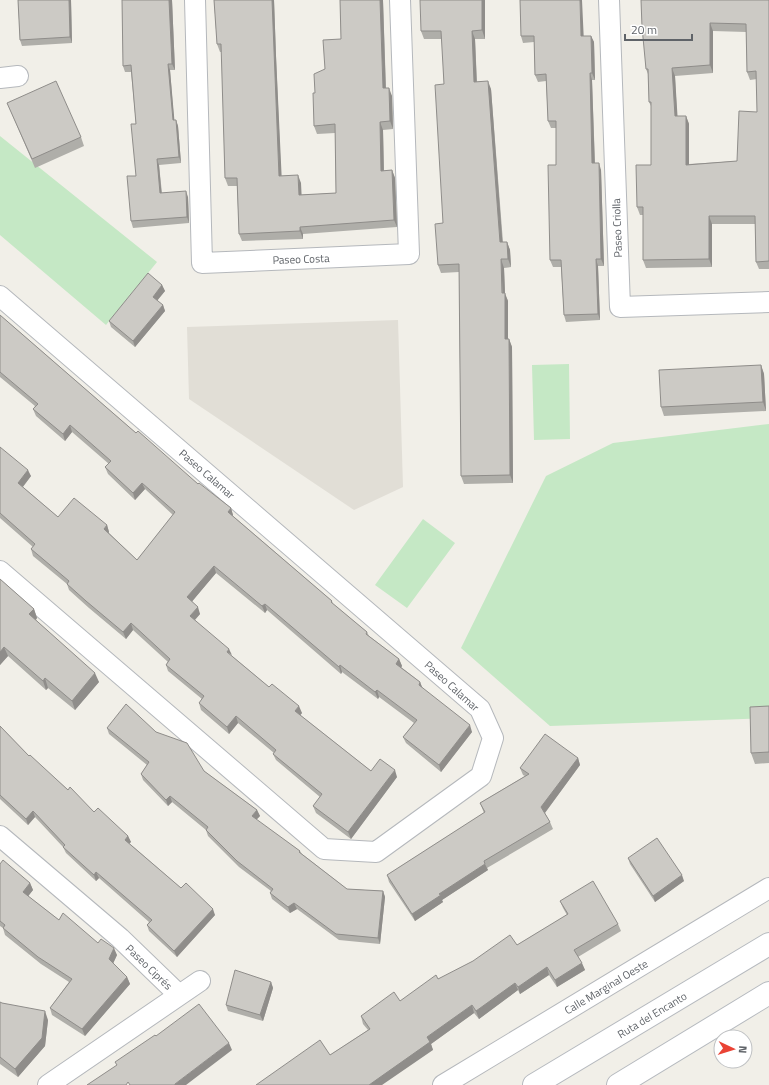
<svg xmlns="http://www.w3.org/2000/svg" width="769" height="1085" viewBox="0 0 769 1085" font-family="'Titillium Web',sans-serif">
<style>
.education{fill:#e1ded6}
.green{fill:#c5e8c5}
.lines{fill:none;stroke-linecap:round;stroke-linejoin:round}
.minor-casing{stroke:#b5b8bc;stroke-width:22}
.secondary-casing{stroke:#b6babf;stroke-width:24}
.minor{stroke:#fff;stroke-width:20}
.secondary{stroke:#fff;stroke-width:22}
.wall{fill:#afaea9;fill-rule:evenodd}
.shaded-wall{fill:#8f8d8a}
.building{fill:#cccac5;stroke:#8f8d8a;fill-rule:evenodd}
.labels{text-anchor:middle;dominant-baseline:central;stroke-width:4;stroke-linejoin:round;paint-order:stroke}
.street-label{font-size:11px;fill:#5f6368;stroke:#fff}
</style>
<rect width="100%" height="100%" fill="#f1efe8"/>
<!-- education -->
<path class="education" d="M398 320 403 487 354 510 189 399 187 327Z"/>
<!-- green -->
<path class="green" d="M0 136 157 262 106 325 0 235Z
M569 364 570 439 534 440 532 365Z
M769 424V718L550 726 461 648 546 476 613 443Z
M423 519 455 543 407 608 375 585Z"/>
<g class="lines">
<!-- minor casing -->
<g class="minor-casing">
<path id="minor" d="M195 0 202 263 409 254 400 0
M609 0 620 307 769 302
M0 78 18 76
M0 296 480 709 493 738 481 776 376 852 324 849 0 571
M0 836 120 938 178 994
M48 1085 200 981
M443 1085 769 888"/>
</g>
<!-- secondary casing -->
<g class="secondary-casing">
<path id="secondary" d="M534 1085 769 944
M618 1085 769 993"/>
</g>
<!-- minor -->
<use href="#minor" class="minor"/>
<!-- secondary -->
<use href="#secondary" class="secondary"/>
</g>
<!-- wall -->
<path class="wall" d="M18 0H71L72 43 22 46 20 40Z
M122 0H172L175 70H170L174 120H176L178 126 181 163 159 165 162 193 188 197 189 223 133 228 131 221 136 176V124L131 72H125L123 66Z
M214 0H274L276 56 281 176 301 183V195L336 193 335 133 317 134 314 126 315 93 325 69 341 39 340 0H383L386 88 392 96 393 129 383 130 384 171 392 170 395 178 397 227 303 234V239L242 241 239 234 237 186H228L225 178 222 52H220L217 44Z
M485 0V39H475L477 82 491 89 503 242H507L510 250 511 267 504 268 505 293 508 301V339H509L512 347 513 483 464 484 461 476 459 272 441 273 438 265 443 223 444 84 442 39H424L421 31Z
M520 0 583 36H591L594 42 595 80H592L595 163 601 170 604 266H598L600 320 566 322 564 315 561 267H553L550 260 556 165V128H551L548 121 546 81 538 82 535 75 534 42 523 43 521 36Z
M641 0H769V269H759L756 262 755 224H712V267L646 268 643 260V215H640L637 207 651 165V106L649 102 648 74 646 69ZM713 31 746 32 747 72 750 80 757 79V112L737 161 689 164V124L686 116H677L675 76 713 73Z
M7 103 81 137 84 146 35 168 11 112Z
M162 285 165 291 157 301 163 305 165 311 135 347 111 327 109 321Z
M0 315 136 433 198 484 231 508 233 516 332 601 333 604 367 632 369 636 399 659 402 666 401 667 420 682 422 688 472 732 441 772 406 743 403 737 414 723 379 697 378 699 342 672 341 674 267 610 265 613 216 573 192 601 200 614 195 620 232 656 269 687 302 713 300 715 371 771 397 777 351 839 316 813 313 806 320 797 276 760 273 754 274 753 238 723 229 734 201 710 199 703 202 699 168 671 166 665 168 662 133 630 126 639 89 608 69 590 67 584 33 556 31 549 33 547 0 518V447L31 476 23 487 58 517 107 525 109 532V533L137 560 173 515 145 489 135 500 108 474 105 467 109 464 72 432 65 441 36 416 33 409 35 406 0 377Z
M761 365 764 374 766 411 664 416 661 407Z
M0 579 34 609 37 618 36 620 99 682 75 710 48 688 46 690 8 656 0 665Z
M769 706V763L755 764 751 753Z
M0 726 29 756 94 812 128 836 131 842 129 843 181 888 215 915 177 957 149 931 147 925 149 922 99 878 96 881 66 853 63 847 35 817 28 825 0 799Z
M107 728 156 732 204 771 257 810 260 816 256 820 300 851 302 854 347 889 383 891 385 897 380 944 339 940 297 909 290 913 272 899 270 893 271 891 239 867 208 836 206 830 172 802 168 806 143 780 141 774 147 765 109 734Z
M578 758 580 765 545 813 550 822 553 829 487 868 488 870 442 900 443 902 415 921 389 882 387 875 484 813 480 803 525 776 523 775 520 768Z
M628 858 684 881 655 902 630 864Z
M0 864 30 883 33 890 28 896 59 920 117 955 113 963 127 977 130 984 85 1036 52 1015 50 1008 69 982 41 964 5 935 3 928 0 926Z
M560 901 618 924 621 931 578 957 585 970 557 987 549 975 520 994 518 990 479 1019 474 1013 431 1044 433 1050 330 1055 368 1030 363 1024 361 1016 400 1001 438 979 517 945 567 915 563 908Z
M271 982 273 988 263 1021 228 1011 226 1005Z
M0 1002 2 1003 48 1020 45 1046 18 1077 0 1064Z"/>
<!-- shaded-wall -->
<path class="shaded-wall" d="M69 0H71L72 43 70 37Z
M169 0H172L175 70 172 64Z
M272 0H274L276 56 282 184 279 176Z
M380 0H383V1L386 96 383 88Z
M482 0H485V39L482 30Z
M580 0H582L584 43 581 36Z
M710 23 713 31V73L710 65Z
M472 31 475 39 477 90 474 82Z
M591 36 594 42 595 80 592 73Z
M168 64 170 70 175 127 173 120Z
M672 68 675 76 678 124 675 116Z
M590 73 592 80 595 170 592 163Z
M488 81 491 89 503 250 500 242Z
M389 88 392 96 393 129 390 121Z
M686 116 689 124V173L686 165Z
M176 120 178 126 181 163 179 157Z
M380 122 383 130 384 179 381 171Z
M157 159 159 165 162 199 160 193Z
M599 163 601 170 604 266 601 259Z
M392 170 395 178 397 227 394 220Z
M298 175 301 183 302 203 299 195Z
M186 191 188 197 189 223 187 217Z
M709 216 712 224V267L709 259Z
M300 227 303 234V239L300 231Z
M507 242 510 250 511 267 508 259Z
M501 259 504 268 505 294 508 301V347L505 339Z
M596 259 598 266 600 320 598 314Z
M162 285 165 291 155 303 153 297Z
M163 305 165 311 135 347 133 341Z
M509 339 512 347 513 483 510 475Z
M761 365 764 374 766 411 763 402Z
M70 425 72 432 65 441 63 434Z
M28 470 31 476 21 489 18 483Z
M142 483 145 489 135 500 133 493Z
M231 508 233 515 231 518 228 512Z
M107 525 109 532 106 536 104 529Z
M214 566 216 573 190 604 187 597Z
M265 604 267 610 265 613 262 606Z
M198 607 200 614 192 623 190 616Z
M34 609 37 618 32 624 29 614Z
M131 623 133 630 126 639 123 632Z
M4 647 8 656 0 665V652Z
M229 649 232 655 227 652Z
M399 659 402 666 399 671 396 664Z
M340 665 342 672 341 674 339 667Z
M95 673 99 682 75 710 72 701Z
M45 678 48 688 46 690 43 681Z
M420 682 423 689 419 685Z
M377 690 379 697 378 699 375 692Z
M299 706 302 713 298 718 295 711Z
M236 716 238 723 229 734 227 727Z
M470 725 472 732 441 772 439 765Z
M578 758 580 765 544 814 541 807Z
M395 770 397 777 351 839 348 832Z
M170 796 172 802 168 806 166 800Z
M257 810 260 816 254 822 252 816Z
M33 811 35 817 28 825 26 819Z
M128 836 131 842 127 846 125 840Z
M485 864 488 870 442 900 443 902 415 921 412 914 439 894Z
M96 872 99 878 96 881 94 875Z
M682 875 684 881 655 902 653 896Z
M30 883 33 890 26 899 23 892Z
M383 891 385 897 380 944 378 938Z
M294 903 297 909 290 913 288 907Z
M213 909 215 915 177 957 174 951Z
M114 948 117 955 112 966 109 959Z
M582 963 585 970 557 987 555 980Z
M547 967 549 975 520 994 518 987Z
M127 977 130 984 85 1036 82 1029Z
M271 982 273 988 263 1021 260 1015Z
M515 983 518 990 479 1019 476 1011Z
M472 1005 474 1013 431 1044 433 1050 382 1085H369L427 1037Z
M45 1011 48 1020 45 1046 18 1077 15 1069Z
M229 1043 232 1050 186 1085H175V1084Z"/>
<!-- building -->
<path class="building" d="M18 0H69L70 37 20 40Z
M122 0H169L172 64H168L173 120H176L179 157 157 159 160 193 186 191 187 217 131 221 127 176H136L131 124H136L131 65 123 66Z
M214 0H272L279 176 298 175 299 195 336 193 335 124 314 126 313 93H315L314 74 325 69 323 40 341 39 340 0H380L383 88H389L390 121 380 122 381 171 392 170 394 220 300 227V231L239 234 237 178H225L221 44H217Z
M420 0H482V30L472 31 474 82 488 81 500 242H507L508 259H501L502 293H505V339H509L510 475 461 476 459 264 438 265 435 224 443 223 435 85 444 84 441 31H421Z
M520 0H580L581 36H591L592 73H590L592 163H599L601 259H596L598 314 564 315 561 260H550L548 165H556V121H548L546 74 535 75 534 36H521Z
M641 0H769V261L756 262 755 216H709V259L643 260V207H637L636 165H651V102H649L648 69H646L642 27ZM710 23 746 24 747 72 756 71 757 112 739 111 737 161 686 165V116H675L672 68 710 65Z
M56 81 81 137 32 159 7 103Z
M148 273 162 285 153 297 163 305 133 341 109 321Z
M0 315 136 433 138 431 198 484 199 483 231 508 228 512 332 601 331 602 367 632 366 634 399 659 396 664 420 682 419 685 470 725 439 765 403 737 417 720 377 690 375 692 340 665 339 667 265 604 262 606 214 566 187 597 198 607 190 616 229 649 227 652 269 687 272 684 299 706 295 711 371 771 380 759 395 770 348 832 313 806 322 794 273 754 276 750 236 716 227 727 199 703 204 696 166 665 170 659 131 623 123 632 86 601 67 584 69 581 31 549 35 544 0 513V447L28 470 18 483 58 517 74 498 107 525 104 529 137 560 175 512 142 483 133 493 105 467 111 461 70 425 63 434 33 409 38 404 0 372Z
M761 365 763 402 661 407 659 370Z
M0 579 34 609 29 614 95 673 72 701 45 678 43 681 4 647 0 652Z
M126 704 156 732 187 743 204 771 257 810 252 816 300 851 299 852 347 889 383 891 378 938 336 934 294 903 288 907 270 893 273 889 237 861 206 830 208 827 170 796 166 800 141 774 149 762 107 728Z
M769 706V752L751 753 750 707Z
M0 726 29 756 30 755 68 790 70 787 94 812 98 808 128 836 125 840 181 888 186 883 213 909 174 951 147 925 152 920 96 872 94 875 63 847 65 845 33 811 26 819 0 795Z
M545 734 578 758 541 807 550 822 484 861 485 864 439 894 441 895 412 914 387 875 485 812 480 803 529 774 520 768Z
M657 838 682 875 653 896 628 858Z
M3 860 30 883 23 892 59 920 63 913 98 943 101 939 114 948 109 959 127 977 82 1029 50 1008 72 979 38 957 3 928 5 925 0 921V864Z
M593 881 618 924 574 950 582 963 555 980 547 967 518 987 515 983 476 1011 472 1005 427 1037 430 1042 369 1085H256L320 1040 330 1055 370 1029 361 1016 394 992 400 1001 436 975 438 979 473 961 510 935 517 945 568 914 560 901Z
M235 970 271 982 260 1015 226 1005Z
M0 1002 2 1003 45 1011 42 1038 15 1069 0 1057Z
M199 1004 229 1043 175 1084V1085H130L128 1082 126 1085H87L117 1065 115 1062 155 1035 156 1036Z"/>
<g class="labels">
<!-- street labels -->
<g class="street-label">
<text transform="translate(617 228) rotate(-92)">Paseo Criolla</text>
<text transform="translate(301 259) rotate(-2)">Paseo Costa</text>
<text transform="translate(207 474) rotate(41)">Paseo Calamar</text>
<text transform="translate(452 686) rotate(42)">Paseo Calamar</text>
<text transform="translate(149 967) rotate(44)">Paseo Ciprés</text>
<text transform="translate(606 987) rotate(-31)">Calle Marginal Oeste</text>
<text transform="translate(652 1015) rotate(-31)">Ruta del Encanto</text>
</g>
</g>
<!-- north arrow -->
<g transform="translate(733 1049) rotate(94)"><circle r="19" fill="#ffffff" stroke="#bfc1c3"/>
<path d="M0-3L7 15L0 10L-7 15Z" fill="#ea4335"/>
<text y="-6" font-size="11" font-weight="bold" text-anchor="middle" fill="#5f6368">N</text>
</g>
<!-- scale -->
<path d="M625 34v6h67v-6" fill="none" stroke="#5f6368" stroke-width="2"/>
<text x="631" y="34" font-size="12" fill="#5f6368" stroke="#ffffff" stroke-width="3" paint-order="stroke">20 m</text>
</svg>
